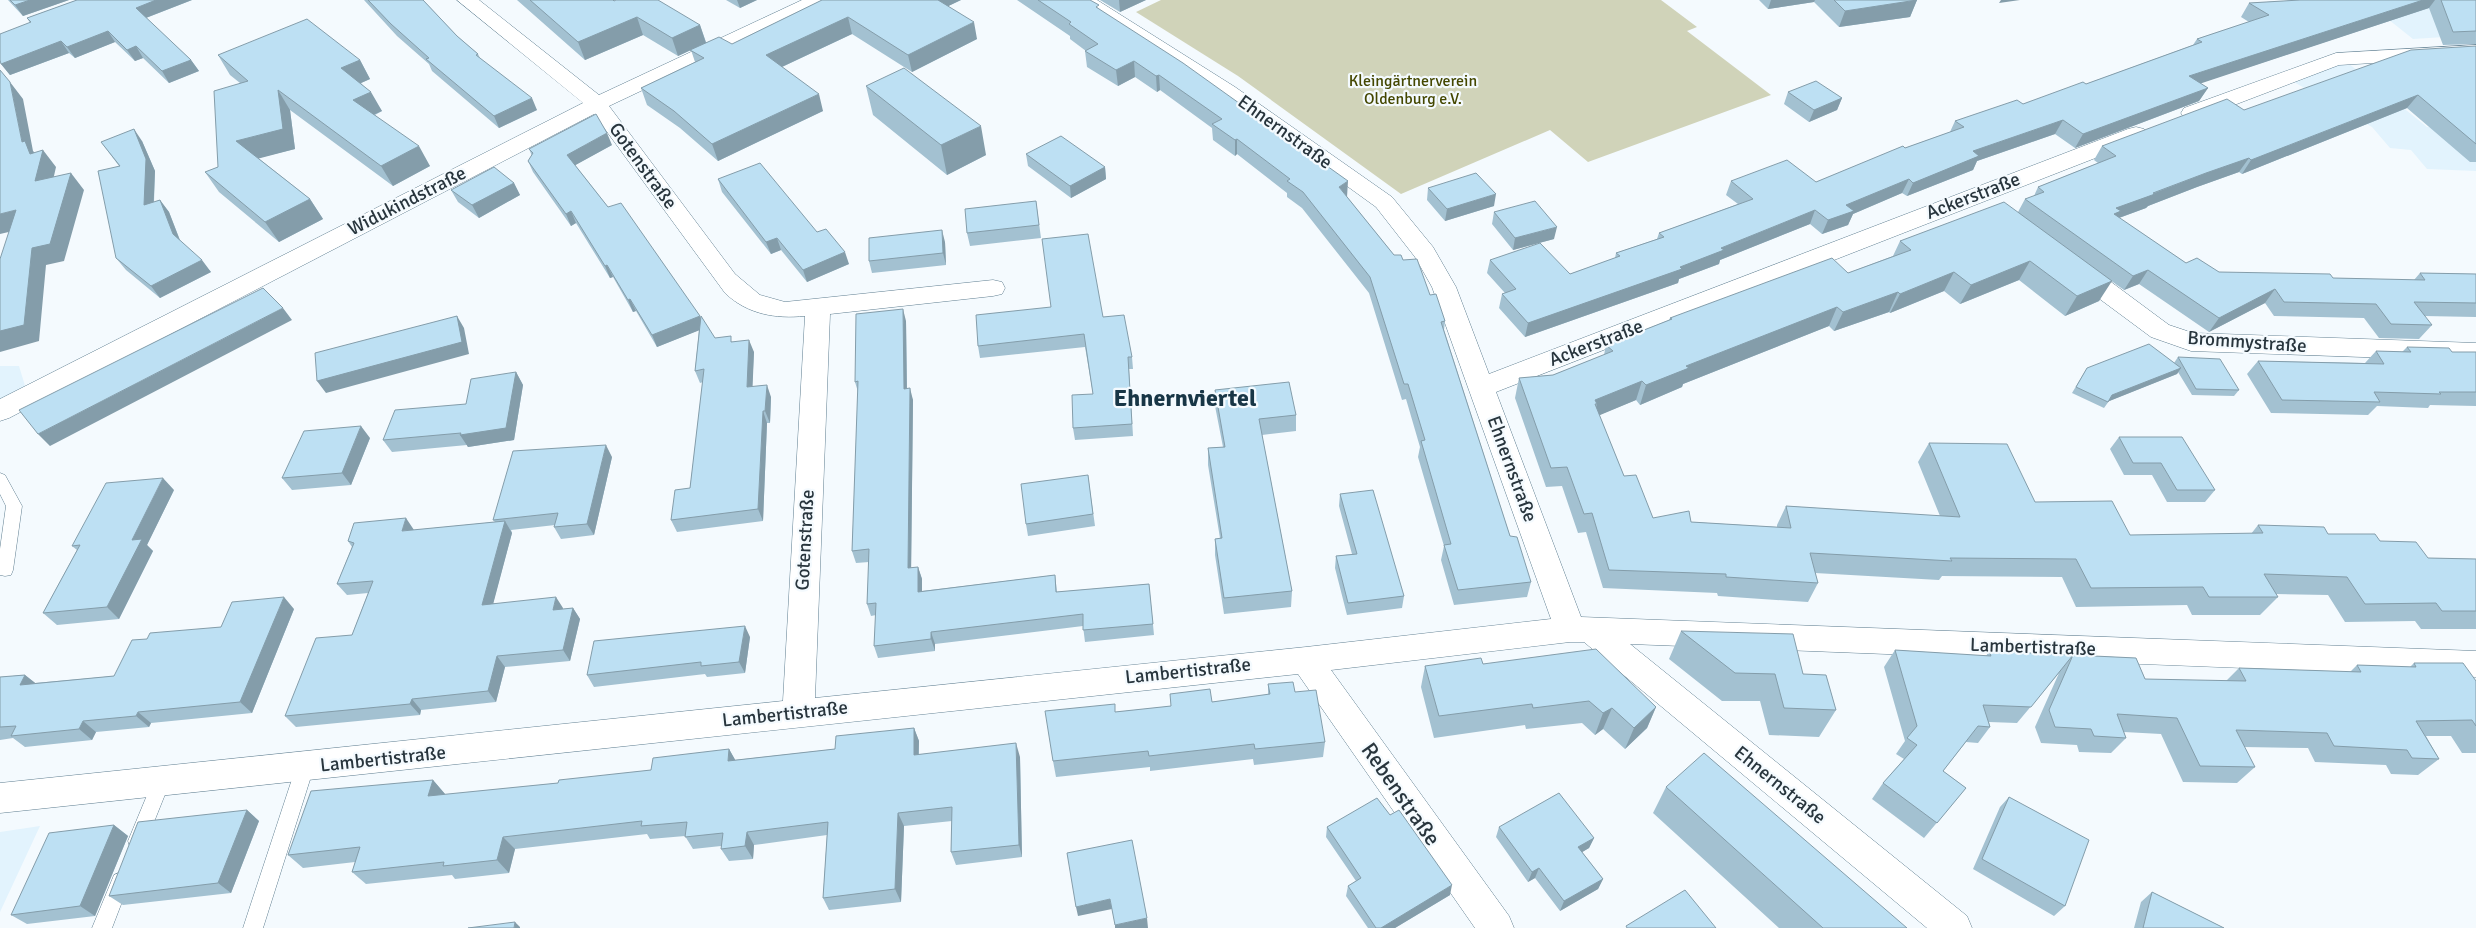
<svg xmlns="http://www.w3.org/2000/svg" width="2476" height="928" viewBox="0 0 2476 928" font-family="Signika,sans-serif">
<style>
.built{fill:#e2f3fd}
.green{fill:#d0d3b9}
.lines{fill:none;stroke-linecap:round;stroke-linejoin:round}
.lane-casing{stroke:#607f91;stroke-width:1}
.street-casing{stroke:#607f91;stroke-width:1}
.lane{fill:#fff;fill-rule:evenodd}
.street{fill:#fff;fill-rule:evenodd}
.wall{fill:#a3c1d1}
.shaded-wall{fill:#849daa}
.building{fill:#bde0f3;stroke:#849daa}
.labels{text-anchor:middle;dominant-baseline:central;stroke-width:4.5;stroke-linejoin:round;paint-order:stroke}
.far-park-label{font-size:16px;fill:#444700;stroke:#f4fafe}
.street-label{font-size:19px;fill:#28353d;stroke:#f4fafe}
.near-street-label{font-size:22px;fill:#28353d;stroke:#f4fafe}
.district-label{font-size:24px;font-weight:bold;fill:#183646;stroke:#f4fafe}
</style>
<rect width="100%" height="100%" fill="#f4fafe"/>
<!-- built -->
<path class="built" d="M2364 0H2476V35L2413 39Z
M2343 59 2427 127 2476 123V171L2427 169 2411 150 2390 148 2372 127 2287 78Z
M0 366H19L26 389 0 401Z
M40 826 0 912V832Z"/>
<!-- green -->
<path class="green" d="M1161 0H1661L1697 27 1687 31 1771 95 1588 162 1550 130 1401 194 1238 76 1136 12Z"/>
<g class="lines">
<!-- lane casing -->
<g class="lane-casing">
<path id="lane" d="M0 473 5 475 22 506 13 570 11 575 5 576 0 575V549L6 506 0 494Z
M305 759 311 761 314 767 263 928H243L296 767 299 761Z
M161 774 167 776 170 782 144 847 137 850 130 847 128 841 155 776Z
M121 872 128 875 130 881 112 928H92L114 875Z"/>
</g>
<!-- street casing -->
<g class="street-casing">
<path id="street" d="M457 0H479L599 95 802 0H828L825 4 609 106 735 274 760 295 785 302 993 280 1002 282 1005 288 1002 294 993 296 830 314 815 698 1306 647 1551 619 1432 287 1415 257 1376 207 1221 95 1077 4 1074 0H1097L1235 87 1392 197 1433 247 1456 287 1489 374 2128 129 2136 127 2144 129 2147 134 2144 139 1496 392 1581 617 2476 651V677L1630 644 1967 916 1972 928H1927L1584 642H1570L1331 670 1509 916 1514 928H1475L1298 674 0 813V783L783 701 805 316C775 319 747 314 725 293L594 114 9 418 0 421V399L583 103Z
M2476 45V57L2339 65 2200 118 2192 119 2184 118 2181 113 2184 108 2336 53Z
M2075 260 2084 262 2169 325 2193 333 2476 343V361L2191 351 2151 337 2066 274 2063 268 2066 262Z"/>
</g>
<!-- lane -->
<use href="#lane" class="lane"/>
<!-- street -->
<use href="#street" class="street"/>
</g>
<!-- wall -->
<path class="wall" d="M8 0H69L23 16Z
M77 0H192L146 18 191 60 199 71 169 83 143 58 135 61 115 42 75 58 69 53 10 75 1 64 30 23 27 18Z
M364 0H423L457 36 478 54 480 58 537 110 499 128 432 71 429 64 397 36Z
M517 0H613L700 25 706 42 732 44 822 0H961L948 6 977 39 912 72 852 34 782 67 823 111 718 161 680 128 647 105 641 88 695 62 691 50 678 56 643 35 585 60Z
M726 0H757L740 8Z
M1017 0H1090L1099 9 1347 197 1394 255 1403 260 1430 295 1445 321 1444 330 1510 536 1531 582 1527 597 1454 605 1441 560 1444 546 1418 457 1420 447 1406 399 1402 400 1369 293 1302 208 1287 197V193L1237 154 1235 156 1213 140 1212 128 1160 90 1157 92 1135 77 1118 86 1087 67 1085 51H1086L1070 39V36Z
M1100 0H1146L1120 12Z
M1759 0H1917L1910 17 1839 27 1814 2 1768 9Z
M2300 0H2476V44L2443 45 2429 8 2200 83 2208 88 2199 101 2075 148 2055 134 1977 161 1973 170 1907 196 1902 193 1853 214 1848 225 1822 234 1810 224 1720 260 1719 264 1679 279 1678 283 1525 337 1499 308 1502 294 1505 293 1487 273 1490 260 1570 274 1615 258 1616 253 1657 239 1659 233 1738 204 1726 195 1731 181 1816 182 1905 148 1950 132 1955 121 2023 104 2086 84 2193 45 2197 39 2249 22 2241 17 2249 3Z
M2476 46V162H2470L2407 108 2242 174 2239 172 2197 187 2148 206 2146 208 2119 218 2186 263 2219 272 2333 278 2414 280 2420 273 2476 274V317L2424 316 2432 325 2419 339 2379 338 2364 318 2274 316 2265 303 2209 332 2139 284 2124 290 2110 280 2099 301 2065 316 2019 280 1960 304 1944 291 1890 313 1889 312 1834 331 1829 326 1683 384 1682 387 1640 405 1636 400 1599 415 1624 476 1653 518 1691 522 1777 527V525L1786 506 1940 516 1918 462 1929 443 2035 502 2130 535 2251 534 2258 525 2380 541 2428 558 2476 559V629H2421L2415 621 2345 622 2328 595 2276 594 2278 597 2260 615H2192L2187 605 2076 607 2062 577 1942 576 1939 580 1815 573 1818 583 1808 602 1718 596 1717 593 1603 588 1586 532 1578 533 1562 486 1546 487 1515 398 1519 378 1553 375 1604 355 1606 345 1669 320 1670 318 1848 273 1893 256 1900 241 2018 212 2025 199 2034 196 2038 187 2098 163 2094 160 2102 146 2244 110Z
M218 55 360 60 370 79 361 83 382 111 375 115 430 166 393 186 290 110 295 149 258 158 310 199 323 219 279 242 219 192 205 172 218 167 240 83 230 75Z
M866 86 986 155 947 175 873 115Z
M1788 92 1842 98 1837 110 1809 122 1784 104Z
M142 141 155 171 154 202 160 200 169 212 180 240 211 272 160 298 126 270 116 258 119 166 101 142Z
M612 145 575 165 608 207 715 338 733 342 754 352 752 387 771 397 770 423H767L763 521 677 532 671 520 690 488 703 382 700 383 695 371 699 330 657 347 636 311 633 312 613 277 610 278 576 223 571 226 533 172 528 161 532 156 529 149Z
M1026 154 1105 167 1106 179 1071 198 1028 166Z
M718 179 817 232 849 264 807 282 781 250 771 254 722 192Z
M514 183 520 195 479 218 458 202 451 190Z
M1428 188 1494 206 1445 221 1427 200Z
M1036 201 1041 238 970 246 967 233Z
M1494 212 1554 239 1513 250 1492 224Z
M945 242 946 265 872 273 869 261Z
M1103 317 1132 357 1133 369H1129L1133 436 1075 440 1073 428 1093 394 1085 347 980 358 978 346Z
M906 321 907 388 913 400 911 568 918 567 922 579V591L1055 575 1057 592 1149 584 1154 635 1085 642 1083 626 935 644V651L878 658 874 646 876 615 871 616 867 604 869 562 856 563 852 551 858 392 855 382Z
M2407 347 2452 352H2476V406L2430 405 2428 408 2377 406 2368 415 2271 413 2247 374 2258 361 2365 363 2376 351 2402 352Z
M2178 357 2239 390 2234 396 2192 395 2178 372 2177 374 2109 401 2104 408 2072 393 2087 368 2174 363Z
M516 372 523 385 514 440 468 447 467 445 392 452 383 440 466 404Z
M1215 390 1296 415V431L1262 435 1292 591 1291 607 1224 614 1215 555V539L1220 538 1208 465V448L1223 447 1215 406Z
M2119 437 2215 490 2205 502H2167L2152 475H2124L2110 449Z
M370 438 351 485 292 490 282 478Z
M612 457 594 535 561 539 554 527 555 525 511 530 512 533 493 603 563 608V609L573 608 580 619 570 661 505 667 496 702 421 710 420 715 296 727 285 716 352 635 368 593 347 595 337 584 352 547 348 541 414 530 495 522 493 520Z
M1088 475 1095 526 1028 536 1026 524Z
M174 490 147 545 153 551 119 619 57 625 43 613 77 550 72 546Z
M1340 494 1404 596 1402 608 1347 615 1335 568 1336 556 1352 554 1339 506Z
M294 609 252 713 151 723 149 727 96 732 92 740 25 747 13 738 0 740V677L25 675 35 683 114 676 147 639 221 627Z
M1681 631 1803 674 1836 710 1819 737 1769 735 1760 701H1722L1669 659Z
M750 637 745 673 707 677 705 674 594 687 587 675Z
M1895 650 1986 656 1989 651 2136 658 2145 679 2226 681 2239 668 2350 672 2357 665 2410 667 2414 663 2476 681V753H2462L2451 736H2426L2439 759 2418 775 2391 774 2386 765 2315 762 2308 748 2244 747 2255 767 2237 783 2183 782 2161 734 2124 732 2126 738 2111 753 2079 752 2077 745 2041 743 2035 727 2059 673 2017 723 1989 722 1990 727 1978 743 1966 742 1943 771 1966 788 1924 838 1872 799 1883 783 1904 759 1896 754 1905 741 1884 667Z
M1483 664 1656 707 1647 728 1625 749 1603 729 1595 735 1582 723 1526 729 1525 725 1434 738 1421 687 1425 666Z
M1268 684 1295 692 1325 742 1323 757 1254 765 1253 759 1150 771V767L1056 777 1053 761 1116 712 1212 702 1268 695Z
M914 728 919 741V754L1020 757 1022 857 956 865 951 852 952 821 904 826 901 902 829 910 823 898 827 835 754 845 753 859 729 861 721 849V846L693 849 685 836 650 839 647 834 515 849 509 873 455 879 452 875 366 884 352 872 355 862 303 868 288 855 433 780 445 794V795L558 783 651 770 729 749 735 760 835 749Z
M1666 787 1907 928H1779L1653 813Z
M2009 797 2065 906 2054 916 1973 869 2000 807Z
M247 810 259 821 231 893 123 905 109 896Z
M114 825 128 836 95 916 27 924 11 915Z
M1327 827 1450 895 1395 928H1368L1346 896 1348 886 1356 881 1326 837Z
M1499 827 1594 838 1589 848 1582 852 1603 879 1598 889 1560 911 1535 878 1528 882 1496 837Z
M2152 892 2224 928H2134L2141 902Z"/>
<!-- shaded-wall -->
<path class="shaded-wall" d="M30 0H69L23 16 15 5Z
M156 0H192L143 19 136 8Z
M737 0H757L740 8Z
M932 0H961L934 13Z
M1119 0H1146L1120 12Z
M1771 0H1815L1814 2 1768 9Z
M1917 0 1910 17 1839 27 1845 11Z
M2001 0H2020L1999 3Z
M2423 0H2435L2429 8 2181 90 2189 76Z
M637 17 643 35 585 60 578 42Z
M848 17 852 34 771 72 766 55Z
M974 22 977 39 912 72 908 55Z
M700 25 706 43 678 56 672 38Z
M108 31 115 42 75 58 67 47Z
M61 41 69 53 10 75 1 64Z
M136 46 143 58 135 61 127 50Z
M191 60 199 71 169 83 162 71Z
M360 60 370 79 352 87 341 68Z
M1134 61 1135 77 1118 86 1116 70Z
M1159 75 1160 90 1157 92 1156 76Z
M10 82 23 99 33 151 39 157 43 150 56 167 49 198 35 181 30 154 22 142Z
M2208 88 2199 101 2075 148 2083 134Z
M278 90 290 110 295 149 249 161 236 141Z
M371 92 382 111 364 119 353 100Z
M819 94 823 111 718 161 712 144Z
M2418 95 2407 108 2242 174 2251 160Z
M532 98 537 110 499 128 494 116Z
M1842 98 1837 110 1809 122 1814 110Z
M2063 120 2055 134 1977 161 1973 170 1907 196 1913 183 1973 151Z
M981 126 986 155 947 175 941 145Z
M134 129 142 141 155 171 153 217 144 205Z
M607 133 612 145 572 167 567 155Z
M1237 139V154L1235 156V140Z
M419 146 430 166 393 186 381 166Z
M2249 158 2239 172 2197 187 2148 206 2146 208 2116 219 2105 228 2116 208 2206 173Z
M1105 167 1106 179 1071 198 1070 186Z
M71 173 84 190 64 261 46 265 39 341 0 352V331L32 248Z
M1909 179 1902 193 1853 214 1848 225 1822 234 1828 220 1846 205Z
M1348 181 1347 197 1339 187Z
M514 183 520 195 479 218 472 205Z
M1496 194 1494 206 1445 221 1447 209Z
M310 199 323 219 279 242 265 222Z
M160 200 169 212 182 246 173 234Z
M16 210 30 227 0 234V214Z
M1815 210 1810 224 1720 260 1719 264 1679 279 1678 283 1525 337 1528 323 1680 267 1721 248Z
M571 211 576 223 571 226 566 214Z
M1557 227 1554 239 1513 250 1515 238Z
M942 230 945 242 946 265 943 253Z
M777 238 781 250 771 254 766 242Z
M845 252 849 264 807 282 803 270Z
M202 260 211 272 160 298 151 286Z
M2030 261 2019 280 1960 304 1971 285Z
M607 265 613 277 610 278 605 266Z
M2148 270 2139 284 2124 290 2133 276Z
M1954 272 1944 291 1890 313 1900 294Z
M2112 281 2099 301 2065 316 2077 296Z
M2275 289 2265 303 2209 332 2219 318Z
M1898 292 1889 312 1834 331 1843 312Z
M630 299 636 311 633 312 628 300Z
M1837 307 1829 326 1683 384 1682 387 1640 405 1646 385 1686 366Z
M283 308 292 320 50 446 38 434Z
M903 309 906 321 907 401 904 389Z
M457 316 464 328 469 354 326 393 317 381Z
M700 316 705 328 657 347 652 335Z
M749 340 754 352 752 400 747 387Z
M2181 368 2177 374 2107 402 2112 395Z
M516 372 523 385 514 440 468 447 460 435Z
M1642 381 1636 400 1593 418 1597 404 1595 400Z
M767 385 771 397 770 423 765 411Z
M910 388 913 400 911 580 908 568Z
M763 411 767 423 763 521 758 509Z
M361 426 370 438 351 485 342 473Z
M606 445 612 457 594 535 587 524Z
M163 478 174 490 147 545 153 551 119 619 107 607 132 540Z
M406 518 414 530 402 531Z
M505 521 512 533 490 616 482 605Z
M918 567 922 579V603L918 592Z
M284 597 294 609 252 713 240 702Z
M556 597 563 608 560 621 553 610Z
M573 608 580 619 570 661 563 650Z
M745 626 750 637 745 673 739 662Z
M931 632 935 644V651L931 639Z
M497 656 505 667 496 702 488 691Z
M25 675 39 686 20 685Z
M412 699 421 710 420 715 410 704Z
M1656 707 1647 728 1625 749 1634 728Z
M1612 708 1603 729 1595 735 1603 713Z
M138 712 151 723 149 727 136 716Z
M83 721 96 732 92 740 79 729Z
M914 728 919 741 918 768 914 755Z
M1016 743 1020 757 1022 857 1019 845Z
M729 749 737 763 728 761Z
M433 780 445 794 440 809 428 796Z
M247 810 259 821 231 893 218 883Z
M898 813 904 826 901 902 895 889Z
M114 825 128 836 95 916 80 906Z
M747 832 754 845 753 859 745 846Z
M503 837 515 849 509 873 497 860Z
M1594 838 1589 848 1574 857 1578 847Z
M1539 868 1535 878 1528 882 1532 872Z
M1603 879 1598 889 1560 911 1564 901Z
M1452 885 1450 895 1395 928H1381Z
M1110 899 1112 909 1078 916 1076 907Z
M1147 918 1148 928H1115V925Z
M515 922 520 927V928H514Z"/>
<!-- building -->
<path class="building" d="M10 0H30L15 5Z
M77 0H156L136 8 191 60 162 71 136 46 127 50 108 31 67 47 61 41 1 64 0 60V34L31 22 27 18Z
M368 0H423L457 36 478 54 476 55 532 98 494 116 426 59 429 58 391 24Z
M530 0H613L614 1 616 0H658L700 25 672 38 637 17 578 42Z
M822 0H938L974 22 908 55 848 17 766 55 819 94 712 144 674 111 641 88 704 58 690 50 719 37 732 44Z
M1038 0H1090L1099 5 1096 7 1183 63 1348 181 1339 187 1394 255H1401L1403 260 1417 259 1430 295 1436 294 1445 321 1441 322 1510 536 1517 537 1531 582 1458 590 1444 545 1451 544 1421 441 1425 440 1408 384H1404L1370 277 1303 192 1287 181 1290 179 1237 139 1235 140 1212 124 1222 119 1159 75 1156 76 1134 61 1116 70 1085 51 1098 44 1069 24 1071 22Z
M1834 0H1917L1845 11Z
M2300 0H2423L2189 76 2208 88 2083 134 2063 120 1973 151 1979 156 1913 183 1909 179 1846 205 1854 211 1828 220 1815 210 1721 248 1724 250 1680 267 1682 269 1528 323 1502 294 1516 289 1490 260 1540 243 1570 274 1620 256 1616 253 1664 237 1659 233 1753 199 1731 181 1787 160 1816 182 1903 146 1905 148 1964 127 1955 121 2017 100 2023 104 2083 82 2086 84 2202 42 2197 39 2269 15 2249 3Z
M2441 0H2476V31L2453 32Z
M307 19 360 60 341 68 371 92 353 100 419 146 381 166 278 90 283 129 236 141 310 199 265 222 205 172 218 167 214 91 248 81 218 55Z
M2476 46V144L2418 95 2251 160 2249 158 2206 173 2153 193 2155 194 2116 208 2121 211 2114 214 2186 263 2197 258 2219 272 2330 274 2333 278 2425 280 2420 273 2476 274V303L2414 302 2432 325 2391 324 2376 304 2284 302 2275 289 2219 318 2148 270 2133 276 2025 199 2044 192 2038 187 2116 156 2102 146 2227 99 2244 110 2411 50Z
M904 68 981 126 941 145 866 86Z
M0 70 10 82 22 142 25 141 30 154 43 150 35 181 71 173 50 244 32 248 24 325 0 331V259L16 210 0 214Z
M1816 81 1842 98 1814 110 1788 92Z
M596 114 607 133 567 155 608 207 621 203 700 316 652 335 630 299 628 300 607 265 605 266 571 211 566 214 528 161 533 153 529 149Z
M134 129 146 159 144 205 160 200 173 234 202 260 151 286 116 258 98 171 120 166 101 142Z
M1061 136 1105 167 1070 186 1026 154Z
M760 163 817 232 826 229 845 252 803 270 777 238 766 242 718 179Z
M494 167 514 183 472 205 451 190Z
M1476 173 1496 194 1447 209 1428 188Z
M1036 201 1039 225 967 233 965 209Z
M1535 201 1557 227 1515 238 1494 212Z
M2004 202 2112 281 2077 296 2030 261 1971 285 1954 272 1900 294 1898 292 1843 312 1837 307 1686 366 1689 368 1646 385 1642 381 1595 400 1597 404H1595L1624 476 1636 475 1653 518 1689 511 1691 522 1791 528 1786 506 1960 517 1929 443 2007 444 2035 502 2112 501 2130 535 2263 533 2258 525 2324 527 2328 534H2375L2380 541 2416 542 2428 558 2476 559V611H2442L2436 603 2365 604 2347 577 2264 574 2278 597H2209L2203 587 2091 588 2076 559 1950 558 1952 561 1810 553 1818 583 1726 577V574L1609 570 1592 513 1584 514 1567 467 1551 468 1519 378 1553 375 1613 351 1606 345 1672 319 1670 318 1832 258 1848 273 1911 250 1900 241Z
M942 230 943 253 869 261V238Z
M1088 234 1103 317 1124 315 1132 357H1128L1132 424 1073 428 1072 395 1093 394 1084 334 978 346 976 315 1051 307 1042 239Z
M263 288 283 308 38 434 19 410Z
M903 309 904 389 910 388 908 568 918 567V592L1055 575 1056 592 1149 584 1153 624 1083 630V614L931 632V639L874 646 876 603 867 604 869 549 852 551 858 381 855 382 856 314Z
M457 316 462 342 317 381 315 353Z
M701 316 715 338 731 336V342L749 340 747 387 767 385 765 411H763L758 509 671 520 675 490 690 488 704 369 695 371Z
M2149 344 2181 368 2112 395 2108 402 2076 387 2087 368Z
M2407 347 2449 348 2452 352H2476V392H2439L2441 394 2374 392 2380 402 2282 400 2258 361 2384 364 2376 351 2411 352Z
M2178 357 2220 359 2239 390 2196 389Z
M516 372 506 428 460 435 461 433 383 440 395 410 466 404 471 379Z
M1289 382 1296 415 1259 419 1292 591 1224 598 1215 539 1222 538 1208 448 1225 447 1215 390Z
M361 426 342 473 282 478 304 431Z
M2119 437H2182L2215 490H2177L2161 463H2133Z
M606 445 587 524 554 527 558 513 493 520 513 451Z
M1088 475 1093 514 1026 524 1021 484Z
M163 478 132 540 142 539 107 607 43 613 80 545 72 546 106 483Z
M1373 490 1404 596 1348 603 1336 556 1357 554 1340 494Z
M406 518 402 531 505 521 482 605 556 597 553 610 573 608 563 650 497 656 488 691 412 699 410 704 285 716 316 638 352 635 373 581 337 584 354 543 348 541 354 523Z
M284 597 240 702 138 712 136 716 83 721 79 729 11 736 16 726 0 727V677L25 675 20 685 114 676 132 640 147 639 150 633 221 627 232 602Z
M745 626 739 662 701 666V662L587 675 594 641Z
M1681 631 1793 634 1803 674 1826 675 1836 710 1784 708 1775 674 1735 673Z
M1596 649 1656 707 1634 728 1612 708 1603 713 1589 701 1533 708 1532 704 1439 716 1425 666 1481 658 1483 664Z
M1895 650 1991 656 1989 651 2136 658 2145 679 2246 681 2239 668 2361 672 2357 665 2416 667 2414 663H2463L2476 681V726L2472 720 2416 721 2439 759 2412 758 2407 750 2334 746 2327 733 2236 730 2255 767 2200 766 2177 718 2117 714 2126 738 2094 736 2091 729 2055 727 2049 710 2073 655 2031 707 1983 705 1990 727 1978 726 1943 771 1966 788 1937 823 1883 783 1917 745 1907 738 1917 726Z
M1293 682 1295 692 1316 690 1325 742 1255 749 1254 744 1149 756 1148 751 1053 761 1045 711 1115 704V712L1171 706 1170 694 1210 689 1212 702 1270 694 1268 684Z
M914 728V755L1016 743 1019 845 951 852 952 807 898 813 895 889 823 898 828 822 747 832 745 846 721 849 723 833 685 837 687 822 641 826 642 821 503 837 497 860 443 866 444 862 352 872 360 847 288 855 311 791 433 780 428 796 558 783 559 780 651 770 653 758 729 749 728 761 835 749 836 736Z
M1704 753 1907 928H1823L1666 787Z
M1559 793 1594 838 1578 847 1603 879 1564 901 1539 868 1532 872 1499 827Z
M2009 797 2089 840 2065 906 1982 859Z
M1377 798 1390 815 1399 810 1452 885 1381 928H1376L1348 886 1361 878 1327 827Z
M247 810 218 883 109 896 138 822Z
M114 825 80 906 11 915 49 833Z
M1132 840 1147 918 1115 925 1110 899 1076 907 1067 853Z
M1685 890 1716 928H1627L1626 926Z
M2152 892 2224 928H2143Z
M515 922 514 928H468Z"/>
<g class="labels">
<!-- far-park labels -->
<g class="far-park-label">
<text x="1413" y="81">Kleingärtnerverein<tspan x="1413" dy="18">Oldenburg e.V.</tspan></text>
</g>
<!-- street labels -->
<g class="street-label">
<text transform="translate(1285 132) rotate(36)">Ehnernstraße</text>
<text transform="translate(643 166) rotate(54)">Gotenstraße</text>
<text transform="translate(1973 196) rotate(-21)">Ackerstraße</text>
<text transform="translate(407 201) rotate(-27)">Widukindstraße</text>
<text transform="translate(2247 342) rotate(4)">Brommystraße</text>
<text transform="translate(1596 343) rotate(-21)">Ackerstraße</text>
<text transform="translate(1512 469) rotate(70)">Ehnernstraße</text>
<text transform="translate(805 540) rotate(-87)">Gotenstraße</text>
<text transform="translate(2033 647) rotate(2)">Lambertistraße</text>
<text transform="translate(1188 671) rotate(-6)">Lambertistraße</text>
<text transform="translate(785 714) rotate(-6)">Lambertistraße</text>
<text transform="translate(383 759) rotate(-6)">Lambertistraße</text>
<text transform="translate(1780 785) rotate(39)">Ehnernstraße</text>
</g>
<!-- near-street labels -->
<g class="near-street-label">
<text transform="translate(1401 794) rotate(55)">Rebenstraße</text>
</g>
<!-- district labels -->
<g class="district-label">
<text x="1185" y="398">Ehnernviertel</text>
</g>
</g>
</svg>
